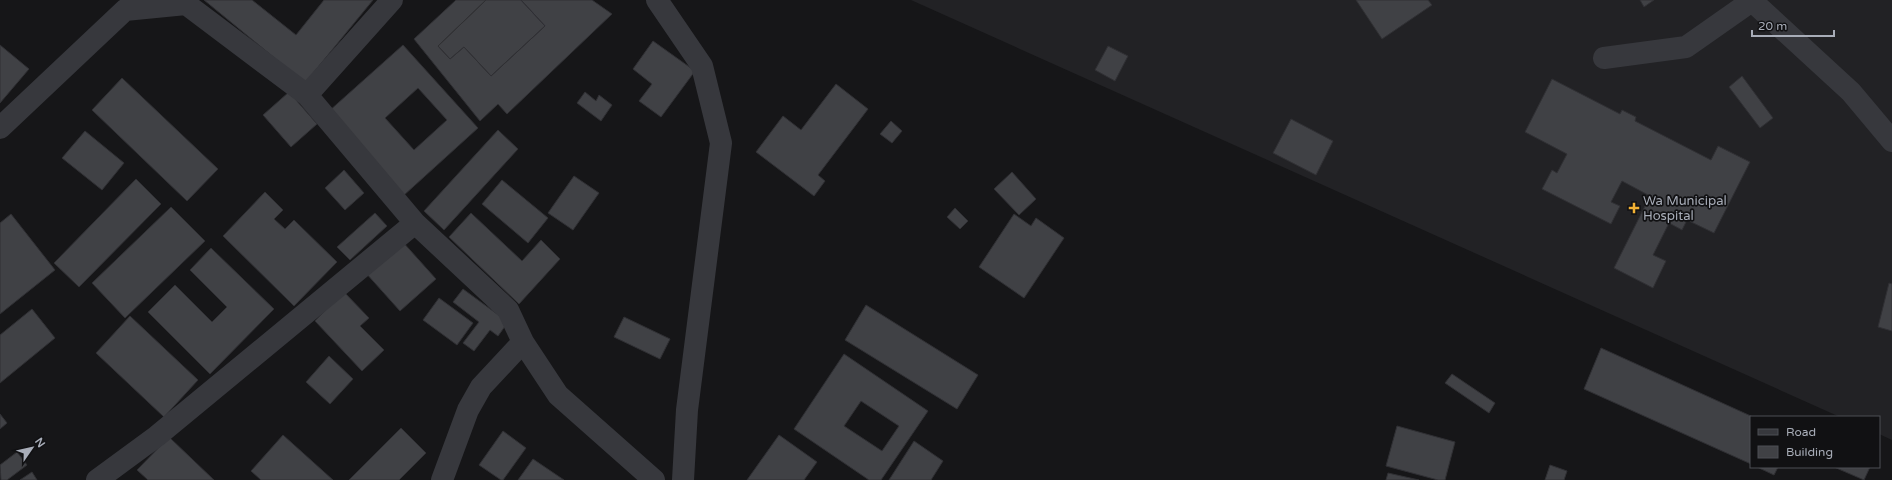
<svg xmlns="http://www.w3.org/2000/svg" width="1892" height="480" viewBox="0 0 1892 480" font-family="'Varela Round',sans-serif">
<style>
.built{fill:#222225}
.building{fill:#404145;stroke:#303034;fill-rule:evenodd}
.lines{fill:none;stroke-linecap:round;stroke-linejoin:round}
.minor{stroke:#37383d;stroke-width:22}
.poi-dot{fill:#f2b134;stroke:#111113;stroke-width:1.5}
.labels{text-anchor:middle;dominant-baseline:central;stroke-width:3.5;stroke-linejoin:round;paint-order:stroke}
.poi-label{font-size:13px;fill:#a8adb8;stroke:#111113;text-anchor:start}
</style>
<rect width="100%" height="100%" fill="#161618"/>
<!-- built -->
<path class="built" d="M911 0H1892V440L1879 434V417H1840Z"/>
<!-- building -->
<path class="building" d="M204 0H252L296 35 324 0H373L305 83Z
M456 0H486L438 46 450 59 464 47 491 76 545 26 521 0H592L612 14 507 114 498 104 480 121 414 39Z
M486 0H521L545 26 491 76 464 47 450 59 438 46Z
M1356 0H1428L1432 5 1382 39Z
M1640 0H1654L1644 7Z
M653 41 695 71 661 117 639 101 652 84 633 69Z
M0 45 29 69 0 103Z
M403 45 478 128 403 196 328 112ZM418 88 447 120 414 150 385 118Z
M1108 46 1128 56 1115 81 1095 70Z
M1742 76 1773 118 1760 128 1729 87Z
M122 78 218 169 187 201 92 110Z
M1552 79 1620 114 1622 110 1636 117 1635 121 1711 160 1718 146 1750 162 1714 233 1687 220 1682 230 1669 223 1653 255 1666 261 1653 288 1614 268 1650 196 1622 181 1611 202 1620 206 1611 224 1542 189 1552 170 1557 173 1567 154 1525 132Z
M836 84 868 109 818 175 825 181 814 196 756 152 783 116 801 130Z
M289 92 317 124 291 147 263 115Z
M585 92 596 101 599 95 612 105 601 121 577 103Z
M1291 119 1333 141 1316 175 1273 153Z
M891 121 902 131 892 143 880 134Z
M498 130 518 149 444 230 424 211Z
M85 131 124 163 102 190 62 158Z
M344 170 364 193 345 210 325 188Z
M1012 172 1036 199 1019 215 994 189Z
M574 176 599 193 573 230 548 213Z
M136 179 161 204 79 287 54 263Z
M502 180 548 218 528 243 482 204Z
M265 192 283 210 274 219 285 229 294 220 337 262 294 306 223 236Z
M171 207 205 241 125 318 92 283Z
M955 208 968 221 960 229 947 217Z
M375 213 387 226 350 260 337 247Z
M471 213 522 261 541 240 560 259 519 304 449 237Z
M11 214 55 270 0 314V223Z
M1014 214 1031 226 1036 218 1064 238 1024 298 979 267Z
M401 240 436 279 400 311 365 272Z
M211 248 274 309 210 374 148 312 175 285 212 322 227 307 190 270Z
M1889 283 1892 284V331L1878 327Z
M463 289 508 322 498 336 490 330 474 351 463 343 479 322 453 302Z
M344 292 369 318 360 326 384 350 362 371 315 321Z
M439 298 473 323 457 345 423 320Z
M866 305 978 375 957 409 845 340Z
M32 309 55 338 0 383V335Z
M130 316 198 380 164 417 96 353Z
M624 317 670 339 660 359 614 337Z
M1601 348 1753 417H1751V464L1584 389Z
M844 354 928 411 881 480H869L794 429ZM861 401 899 426 882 451 844 426Z
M329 356 353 379 330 404 306 382Z
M1452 374 1495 403 1489 413 1445 383Z
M0 414 7 423 0 429Z
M1397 426 1455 442 1445 480H1438L1386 466Z
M401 428 426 453 399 480H349Z
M503 431 526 448 503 480H501L479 465Z
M283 435 333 480H261L251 471Z
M779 435 817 462 804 480H747Z
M169 437 214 480H148L137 470Z
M914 441 943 461 931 480H889Z
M17 452 27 465 7 480H1L0 465Z
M533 459 564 480H518Z
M1550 465 1567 471 1564 480H1545Z
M1757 467H1778L1774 475Z
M1834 467H1870L1864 480Z
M32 472 37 480H20Z
M1388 473 1419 480H1386Z"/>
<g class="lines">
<!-- minor -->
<path class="minor" d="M657 0 702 66 721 143 687 410 683 480
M1752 1 1851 92 1892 141
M1604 58 1686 47 1753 0
M307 95 392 0
M0 128 125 10 186 4 307 95 415 223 508 310 523 342 558 395 654 480
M97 480 157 436 415 223
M442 480 468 410 481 387 523 342"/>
</g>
<!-- markers -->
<path class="poi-dot" d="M1632 202h4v4h4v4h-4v4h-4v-4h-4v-4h4z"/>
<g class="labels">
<!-- poi labels -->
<g class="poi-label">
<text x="1643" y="201">Wa Municipal<tspan x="1643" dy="15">Hospital</tspan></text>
</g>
</g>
<!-- legend -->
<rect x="1750" y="416" width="130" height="52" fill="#111113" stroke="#4d4f55"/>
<rect x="1758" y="429" width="20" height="6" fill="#37383d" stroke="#4d4f55"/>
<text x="1786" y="436" font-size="12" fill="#a8adb8">Road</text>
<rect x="1758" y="446" width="20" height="12" fill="#404145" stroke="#4d4f55"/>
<text x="1786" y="456" font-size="12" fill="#a8adb8">Building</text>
<!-- north arrow -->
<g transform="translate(32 448) rotate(56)" stroke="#111113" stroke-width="3" paint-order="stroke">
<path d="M0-3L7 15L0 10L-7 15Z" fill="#a8adb8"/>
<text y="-6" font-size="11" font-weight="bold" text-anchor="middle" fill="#a8adb8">N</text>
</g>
<!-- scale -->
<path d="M1752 30v6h82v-6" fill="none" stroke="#a8adb8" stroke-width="2"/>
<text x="1758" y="30" font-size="12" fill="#a8adb8" stroke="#111113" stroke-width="3" paint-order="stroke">20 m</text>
</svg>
